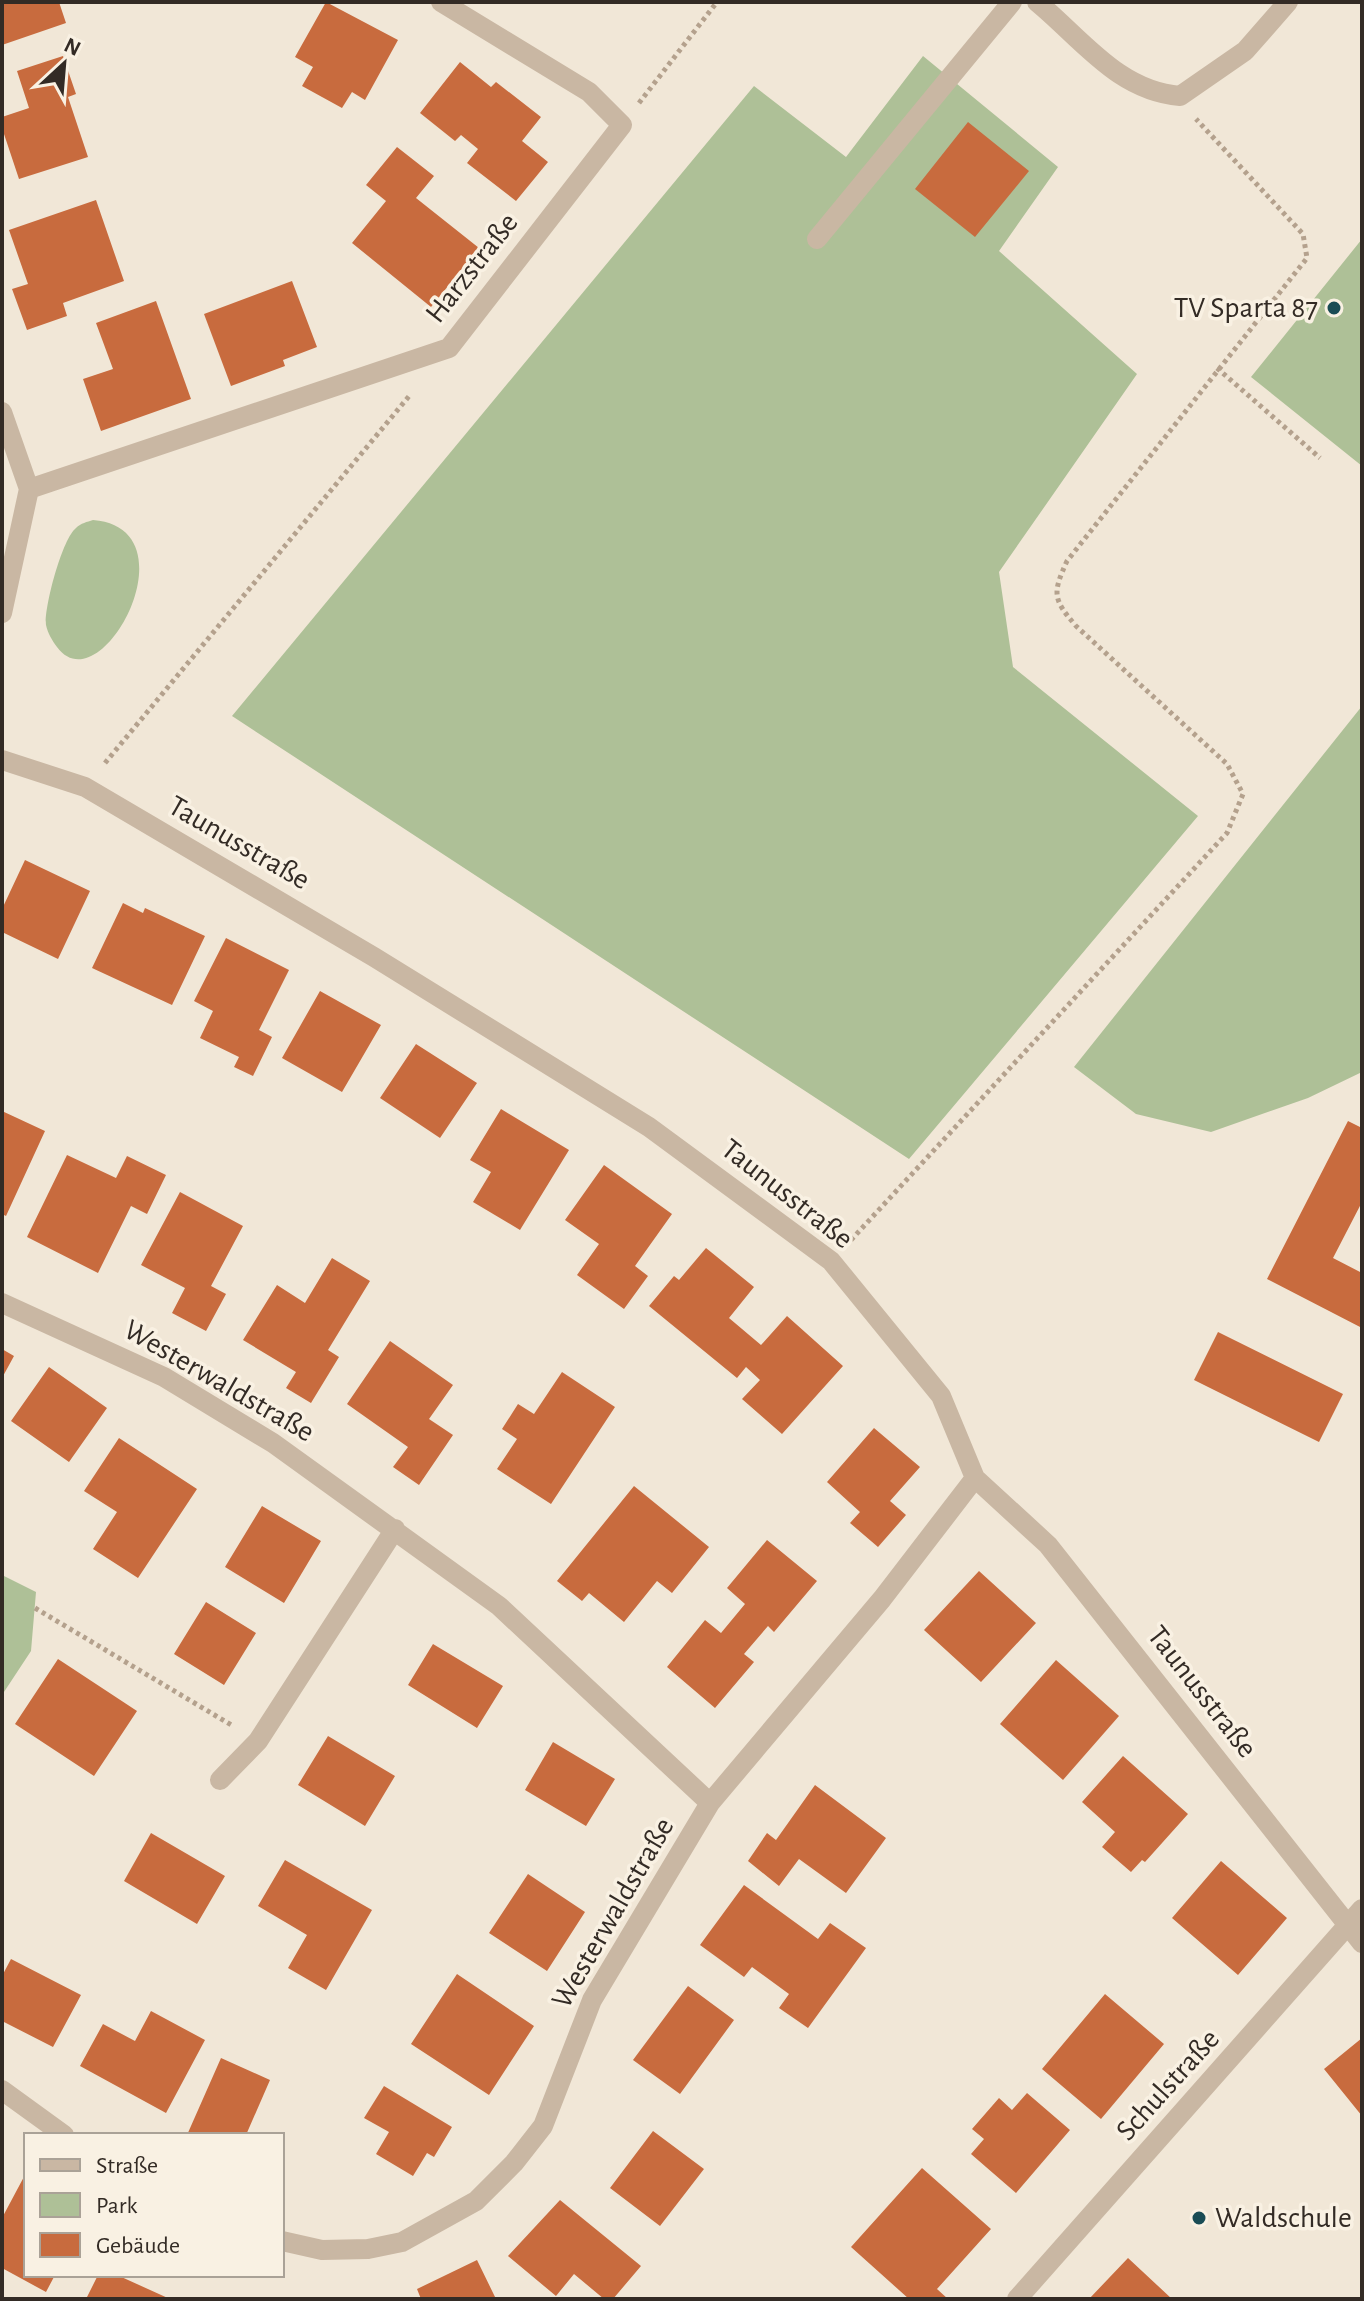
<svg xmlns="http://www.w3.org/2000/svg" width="1364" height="2301" viewBox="0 0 1364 2301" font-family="'Alegreya Sans',sans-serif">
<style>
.green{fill:#aec097}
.building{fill:#c86b3e}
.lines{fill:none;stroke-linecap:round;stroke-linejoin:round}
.path{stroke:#b4a18d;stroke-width:5;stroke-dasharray:4 4;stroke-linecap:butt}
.service{stroke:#c9b7a3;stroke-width:20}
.minor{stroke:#c9b7a3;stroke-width:20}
.poi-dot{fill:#1a4c55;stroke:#f9f1e3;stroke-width:3}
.labels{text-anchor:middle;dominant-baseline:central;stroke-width:7;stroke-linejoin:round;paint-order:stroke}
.street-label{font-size:30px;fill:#332b25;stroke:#f9f1e3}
.poi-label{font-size:30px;fill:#332b25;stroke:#f9f1e3;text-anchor:end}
</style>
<rect width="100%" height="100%" fill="#f1e7d7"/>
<!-- green -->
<path class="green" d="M923 56 1058 167 999 251 1137 374 999 572 1013 667 1198 816 909 1159 232 716 754 86 846 157Z
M1362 239V466L1251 377Z
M93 520C196 528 101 707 57 647 52 640 48 634 46 625 44 608 62 539 76 528 81 523 87 522 93 520Z
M1362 706V1072L1308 1098 1211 1132 1136 1114 1074 1067Z
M2 1575 36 1592 31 1651 2 1695Z"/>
<!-- building -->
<path class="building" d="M2 2H59L66 23 2 45Z
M326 2 398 40 365 100 352 92 342 108 302 86 313 67 295 57Z
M63 56 76 94 68 97 88 157 19 179 2 128V117L29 108 17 71Z
M460 62 491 87 496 82 541 117 522 141 548 162 516 201 467 163 478 149 461 135 455 141 420 113Z
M968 122 1029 171 975 237 915 189Z
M397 147 434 176 416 198 479 248 431 307 352 243 386 201 366 185Z
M96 200 124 281 63 303 67 316 27 330 12 289 28 284 9 230Z
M292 281 317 347 283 360 285 366 231 386 204 314Z
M156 301 191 399 101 431 83 379 113 369 96 323Z
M25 860 90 891 58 959 2 932V909Z
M123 903 143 913 145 908 205 936 172 1005 92 968Z
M226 938 289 970 259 1030 272 1037 253 1076 234 1067 239 1057 200 1038 213 1011 194 1001Z
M320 991 381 1025 342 1092 282 1058Z
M416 1044 477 1083 440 1138 380 1098Z
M501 1109 569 1150 520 1230 473 1202 491 1172 470 1160Z
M2 1111 45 1131 6 1216 2 1214Z
M1348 1121 1362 1128V1202L1333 1258 1362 1273V1328L1267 1279Z
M67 1155 116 1178 127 1156 166 1175 147 1214 131 1206 98 1273 27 1237Z
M604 1165 672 1214 635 1266 648 1276 624 1309 577 1275 599 1244 565 1220Z
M180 1192 243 1226 211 1286 226 1294 206 1331 172 1313 185 1288 141 1265Z
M706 1248 754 1287 729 1318 761 1345 787 1316 843 1366 782 1434 742 1399 760 1380 746 1367 737 1378 649 1306 674 1276 679 1280Z
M332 1258 370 1281 328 1350 339 1357 311 1403 286 1388 296 1372 243 1340 277 1285 305 1303Z
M1218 1332 1343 1394 1319 1442 1194 1380Z
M390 1341 453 1385 429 1419 453 1435 419 1485 393 1467 408 1447 347 1404Z
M2 1349 14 1356 2 1378Z
M49 1367 107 1408 69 1462 11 1421Z
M562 1372 615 1407 551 1504 497 1469 517 1439 502 1429 518 1404 534 1414Z
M874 1428 920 1467 890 1501 906 1515 878 1547 850 1523 860 1512 827 1482Z
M119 1438 197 1489 138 1578 93 1549 117 1512 84 1491Z
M634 1486 709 1547 672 1593 657 1581 624 1622 589 1593 582 1601 557 1581Z
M262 1506 321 1541 284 1603 225 1567Z
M767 1540 817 1581 774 1632 768 1626 744 1654 754 1662 715 1708 667 1667 705 1620 721 1633 745 1604 727 1588Z
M979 1571 1036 1623 981 1682 924 1630Z
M206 1602 256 1633 224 1685 174 1654Z
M433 1644 503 1686 477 1728 408 1685Z
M58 1659 137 1711 94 1776 15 1724Z
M1056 1660 1119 1716 1063 1780 1000 1724Z
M328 1736 395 1776 365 1826 298 1785Z
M553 1742 615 1779 586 1826 525 1790Z
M1123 1756 1188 1814 1145 1862 1142 1860 1131 1872 1102 1847 1115 1832 1082 1802Z
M815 1785 886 1838 846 1893 799 1859 779 1886 748 1861 767 1833 776 1840Z
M151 1833 225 1876 197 1924 124 1881Z
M285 1860 372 1910 326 1990 288 1968 307 1935 258 1906Z
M1221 1861 1287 1918 1238 1975 1172 1918Z
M528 1874 585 1912 547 1971 489 1933Z
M744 1885 818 1939 830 1923 866 1948 808 2028 779 2008 789 1994 752 1967 744 1977 700 1945Z
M11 1959 81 1995 53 2047 2 2021V1976Z
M457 1974 534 2026 489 2095 411 2044Z
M688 1986 734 2020 680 2094 633 2060Z
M1105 1994 1164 2044 1101 2119 1042 2069Z
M151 2011 205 2040 166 2113 80 2066 103 2024 135 2041Z
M1362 2038V2116L1324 2069Z
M221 2058 270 2080 246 2135H187Z
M384 2086 452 2127 434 2157 427 2153 413 2176 376 2154 389 2132 364 2118Z
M1027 2093 1070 2130 1016 2193 971 2154 984 2139 972 2129 999 2098 1012 2110Z
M653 2131 704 2169 660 2226 610 2188Z
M922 2168 991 2229 937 2289 948 2299H909L851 2247Z
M26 2173V2275H55L46 2292 2 2268V2218Z
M560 2200 641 2266 613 2299H604L574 2274 556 2296 508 2256Z
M1128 2258 1172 2299H1089Z
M477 2260 496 2299H421L417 2289Z
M98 2275H117L170 2299H86Z"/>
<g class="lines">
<!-- path -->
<path class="path" d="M639 103 717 2
M1217 368 1320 458
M105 763 410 395
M851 1240 1227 833 1243 794 1227 764 1076 626C1053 599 1052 594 1067 561L1307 258 1303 234 1196 119
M35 1608 233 1726"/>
<!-- service -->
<path class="service" d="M817 239 1012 2"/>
<!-- minor -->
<path class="minor" d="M1037 2C1082 39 1118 91 1180 96L1245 51 1288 2
M2 412 29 489 2 613
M29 489 449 348 622 125 589 92 441 2
M2 760 85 787 374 957 649 1127 831 1261 941 1396 975 1478 1048 1545 1362 1943
M2 1303 164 1377 273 1443 499 1606 710 1803
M220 1780 258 1741 395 1529
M2 2090 64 2135
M282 2241 322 2250 368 2249 402 2242 476 2201 514 2163 543 2126 592 2000 710 1803 882 1599 975 1478
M1017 2299 1362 1909"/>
</g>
<!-- markers -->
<g class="poi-dot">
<circle cx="1334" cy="308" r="8"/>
<circle cx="1199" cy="2218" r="8"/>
</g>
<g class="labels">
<!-- street labels -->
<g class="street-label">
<text transform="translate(472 268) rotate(-52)">Harzstraße</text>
<text transform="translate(239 843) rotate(30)">Taunusstraße</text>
<text transform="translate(787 1194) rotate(38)">Taunusstraße</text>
<text transform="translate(219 1381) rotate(30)">Westerwaldstraße</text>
<text transform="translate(1202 1692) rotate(52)">Taunusstraße</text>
<text transform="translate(613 1913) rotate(-60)">Westerwaldstraße</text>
<text transform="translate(1168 2085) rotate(-48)">Schulstraße</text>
</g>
<!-- poi labels -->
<g class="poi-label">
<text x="1318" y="308">TV Sparta 87</text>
<text x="1215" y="2218" text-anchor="start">Waldschule</text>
</g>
</g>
<!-- border -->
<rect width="1364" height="2301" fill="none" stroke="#332b25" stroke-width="8"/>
<!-- legend -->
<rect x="24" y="2133" width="260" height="144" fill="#f9f1e3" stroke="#aaa297" stroke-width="2"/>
<rect x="40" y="2159" width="40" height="12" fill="#c9b7a3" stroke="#aaa297" stroke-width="2"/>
<text x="96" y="2173" font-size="24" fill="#332b25">Straße</text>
<rect x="40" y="2193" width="40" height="24" fill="#aec097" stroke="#aaa297" stroke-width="2"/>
<text x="96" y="2213" font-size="24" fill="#332b25">Park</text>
<rect x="40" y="2233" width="40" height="24" fill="#c86b3e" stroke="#aaa297" stroke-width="2"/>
<text x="96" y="2253" font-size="24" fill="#332b25">Gebäude</text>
<!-- north arrow -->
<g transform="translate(64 64) rotate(26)" stroke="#f9f1e3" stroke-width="6" paint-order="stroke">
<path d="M0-6L14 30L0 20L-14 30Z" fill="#332b25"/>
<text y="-12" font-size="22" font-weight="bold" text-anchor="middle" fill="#332b25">N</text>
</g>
</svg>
